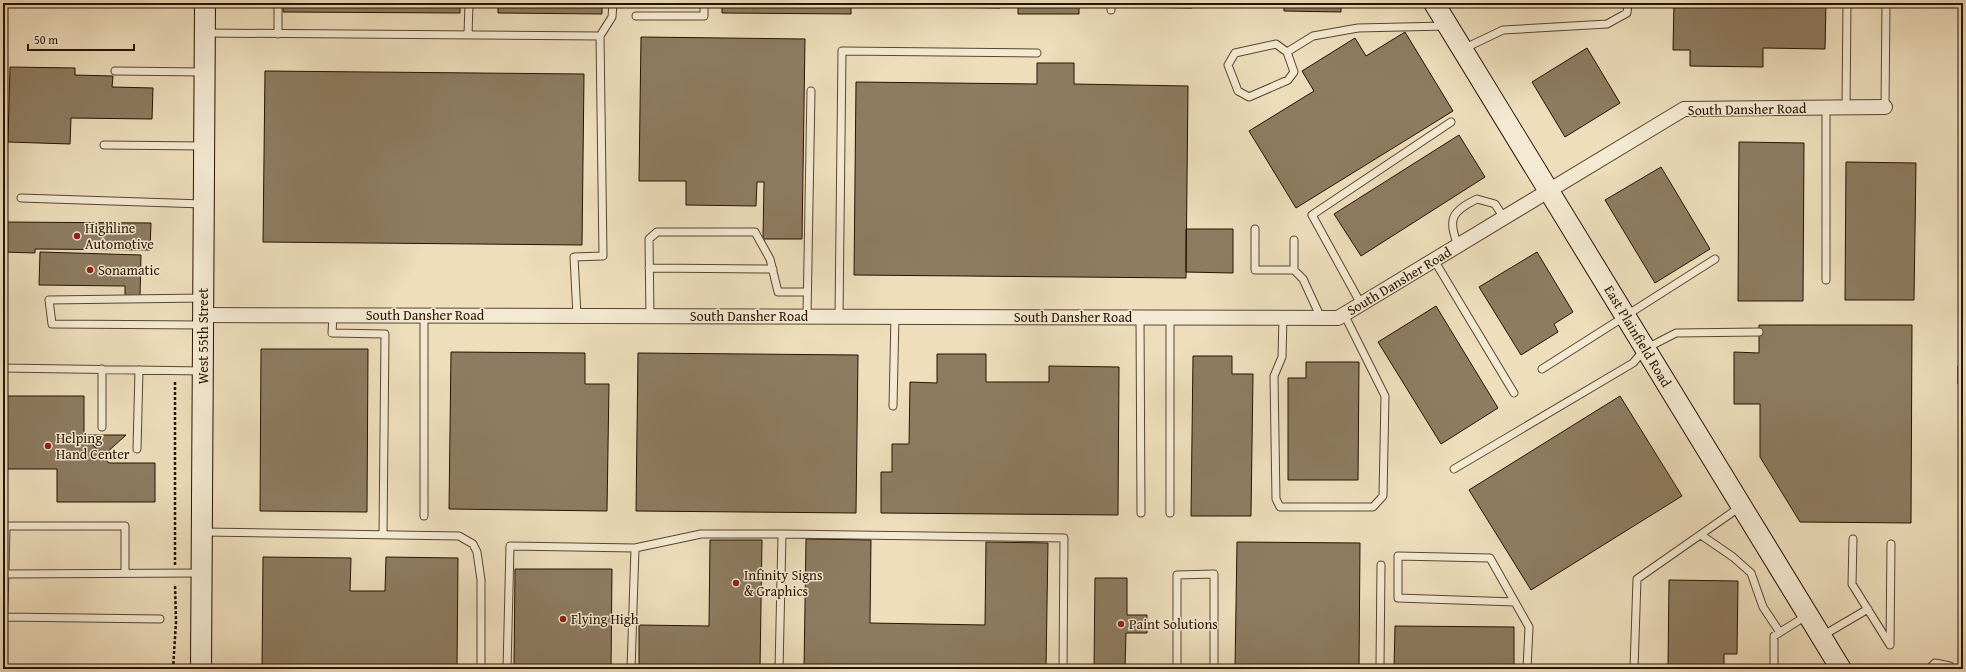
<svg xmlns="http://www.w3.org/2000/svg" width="1966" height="672" viewBox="0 0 1966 672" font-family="'Gentium Book Plus',serif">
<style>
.building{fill:#8e7c62;stroke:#271200}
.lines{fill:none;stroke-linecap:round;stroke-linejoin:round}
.lane-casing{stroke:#59452f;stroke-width:9}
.street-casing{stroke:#59452f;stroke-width:16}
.secondary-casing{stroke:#271200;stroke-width:22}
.path{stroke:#271200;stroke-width:2.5;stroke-dasharray:3 2;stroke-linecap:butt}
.lane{stroke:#f4ead3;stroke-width:7}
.street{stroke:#f4ead3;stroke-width:14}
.secondary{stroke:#f4ead3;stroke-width:20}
.poi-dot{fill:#8f2418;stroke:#f4ead3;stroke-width:1.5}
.labels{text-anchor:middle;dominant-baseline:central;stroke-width:3;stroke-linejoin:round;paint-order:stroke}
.street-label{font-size:14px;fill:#271200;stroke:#f4ead3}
.poi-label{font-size:14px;fill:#271200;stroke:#f4ead3;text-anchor:start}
</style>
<rect width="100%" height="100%" fill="#eedebc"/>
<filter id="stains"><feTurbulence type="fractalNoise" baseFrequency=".005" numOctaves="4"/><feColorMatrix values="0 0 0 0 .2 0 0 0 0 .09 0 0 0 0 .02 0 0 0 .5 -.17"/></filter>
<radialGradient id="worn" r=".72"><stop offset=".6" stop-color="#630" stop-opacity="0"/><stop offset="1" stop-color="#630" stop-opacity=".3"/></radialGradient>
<!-- building -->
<path class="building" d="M283 3H460V13L283 12Z
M498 3H602V14L498 13Z
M722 3H851V14L722 13Z
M942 3H1000V8L942 7Z
M1018 3H1079V14H1018Z
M1135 3H1192V8L1135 7Z
M1284 3H1341V12L1284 11Z
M1485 3H1607V5L1485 6Z
M1674 3H1826L1825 49 1763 48V67L1690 66V50H1673Z
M1405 32 1453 111 1296 208 1249 131 1314 91 1302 71 1355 38 1366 56Z
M641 37 805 39 802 239H763L764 182H757L756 206 686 205V181H639Z
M1587 48 1620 103 1565 137 1532 82Z
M1037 63H1074V84L1188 86 1186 278 854 275 856 82 1037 84Z
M10 67 75 68V75L113 76 112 87 153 88 152 119 71 118 70 144 8 142Z
M265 71 584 74 582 245 263 242Z
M1459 135 1485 177 1361 256 1334 214Z
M1739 142 1804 143 1803 301H1738Z
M1846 162 1916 163 1914 300H1845Z
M1661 167 1710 249 1655 283 1605 200Z
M3 222 151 223 150 250 35 249V253L3 252Z
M1186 229H1233V273L1186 272Z
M40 252 141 255 140 296H125V286L39 285Z
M1537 252 1573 312 1554 324 1558 332 1521 355 1479 287Z
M1436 306 1498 408 1441 444 1378 342Z
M1759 325H1912L1911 523 1800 522 1760 457V404H1734V352L1759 353Z
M261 349H368L367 512 260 511Z
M451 352 585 353V384H609L607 511 449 509Z
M638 353 858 355 856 513 636 511Z
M937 354H986V382H1049V366L1119 367 1118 515 881 513V472H892V444H909L910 382 937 383Z
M1193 356H1232V374H1253L1251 516H1191Z
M1306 362H1359L1358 480H1288V378H1306Z
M1958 366H1963V384H1958Z
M3 396H84V435L109 463H155V502H57V469H3Z
M1620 396 1682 496 1531 590 1469 490Z
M84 435H126L103 456Z
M806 539 871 540 870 623 985 625 986 542 1048 543 1046 669H804Z
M710 540H762L760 669H639V625L709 626Z
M1237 542 1360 543 1359 669H1235Z
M263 557 351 558 350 591H385L386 557 458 558 457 669H262Z
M515 569H612L611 669H514Z
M1095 578H1127V615H1147V633H1126L1125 669H1094Z
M1669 580 1738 581 1737 654H1724V669H1668Z
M1395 626 1514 627V669H1394Z"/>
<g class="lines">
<!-- lane casing -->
<g class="lane-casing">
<path id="lane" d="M278 3V34
M1111 3V10
M636 16H704V3
M206 33 600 36 603 256 574 257 577 316
M468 35 469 3
M600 36 612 17 613 3
M1276 44 1287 52 1294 72 1288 80 1249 97 1238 91 1228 65 1235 53Z
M1463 49 1503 30 1607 24 1627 13 1628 3
M1287 52 1313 36 1358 28 1446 26
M115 71 203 72
M1846 107 1847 3
M1885 107 1886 3
M104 145 203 146
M21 198 203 204
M1255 229V270H1294L1303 279 1321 318
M1294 240V270
M1458 245C1447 219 1452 211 1477 199L1495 204 1504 218
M1434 260 1514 393
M649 268 773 269
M1826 280V107
M1361 304 1312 215 1451 122
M333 315 332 333 385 334 383 535
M650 316 649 239 657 232H755L770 259 778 292H807
M807 316 811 91
M839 316 842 51 1037 53
M1140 317 1141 513
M1283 317 1282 357 1274 376 1276 499 1280 507H1373L1383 496 1385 396 1344 314
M202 325 52 324 49 300 203 298
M3 368 203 371
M102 369V427
M1542 369 1715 259
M893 406 895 316
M137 449 139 370
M1454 469 1633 363 1645 349 1676 333 1759 332
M1170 513V317
M424 516V315
M3 526H6L5 574
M6 526H125V573
M204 532 459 536 473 544 477 552 481 580V669
M1701 535 1733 557 1751 573 1763 607 1779 631
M1853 539 1852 584 1890 645
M1515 602 1398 598V556L1490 558 1529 627 1527 669
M4 617 160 619
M3 631 5 574 201 573
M1822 636 1868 609
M1890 645 1891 544
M1380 666 1381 565
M507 669 510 546 635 548 701 534H782
M631 669 635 548
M779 669 782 534 1064 538 1063 669
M1177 669V575L1214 574V669
M1634 669 1637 579 1740 507
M1774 669V636L1806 616
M1929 669 1935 663 1950 666 1951 669"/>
</g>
<!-- street casing -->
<g class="street-casing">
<path id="street" d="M203 315 1338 318 1684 109 1885 107"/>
</g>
<!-- secondary casing -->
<g class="secondary-casing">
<path id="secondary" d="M1434 3 1841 669
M201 669 205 3"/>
</g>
<!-- path -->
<path class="path" d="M175 565V380
M173 669 176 622 175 584"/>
<!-- lane -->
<use href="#lane" class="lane"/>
<!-- street -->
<use href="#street" class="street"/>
<!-- secondary -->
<use href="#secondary" class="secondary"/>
</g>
<!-- markers -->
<g class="poi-dot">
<circle cx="77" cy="236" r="4"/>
<circle cx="90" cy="270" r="4"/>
<circle cx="48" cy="446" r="4"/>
<circle cx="736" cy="583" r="4"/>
<circle cx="563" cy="619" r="4"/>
<circle cx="1121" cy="624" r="4"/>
</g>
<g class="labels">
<!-- street labels -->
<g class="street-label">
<text transform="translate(1747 109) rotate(-1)">South Dansher Road</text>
<text transform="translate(1399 281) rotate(-31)">South Dansher Road</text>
<text x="425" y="315">South Dansher Road</text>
<text x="749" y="316">South Dansher Road</text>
<text x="1073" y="317">South Dansher Road</text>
<text transform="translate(203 336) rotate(-90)">West 55th Street</text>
<text transform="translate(1638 336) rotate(59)">East Plainfield Road</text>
</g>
<!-- poi labels -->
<g class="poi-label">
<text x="85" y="228">Highline<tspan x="85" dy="16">Automotive</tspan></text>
<text x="98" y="270">Sonamatic</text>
<text x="56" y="438">Helping<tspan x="56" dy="16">Hand Center</tspan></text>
<text x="744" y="575">Infinity Signs<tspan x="744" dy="16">&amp; Graphics</tspan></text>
<text x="571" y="619">Flying High</text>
<text x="1129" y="624">Paint Solutions</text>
</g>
</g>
<!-- margin -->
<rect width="1966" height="672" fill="none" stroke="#eedebc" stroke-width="16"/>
<rect x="4" y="4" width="1958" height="664" fill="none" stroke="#271200" stroke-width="2"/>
<rect x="8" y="8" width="1950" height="656" fill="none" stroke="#271200"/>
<!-- scale -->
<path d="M28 44v6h106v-6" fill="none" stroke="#271200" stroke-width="2"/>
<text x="34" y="44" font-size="12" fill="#271200" stroke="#f4ead3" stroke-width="3" paint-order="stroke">50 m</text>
<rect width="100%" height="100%" filter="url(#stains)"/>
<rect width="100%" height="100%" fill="url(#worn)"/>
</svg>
